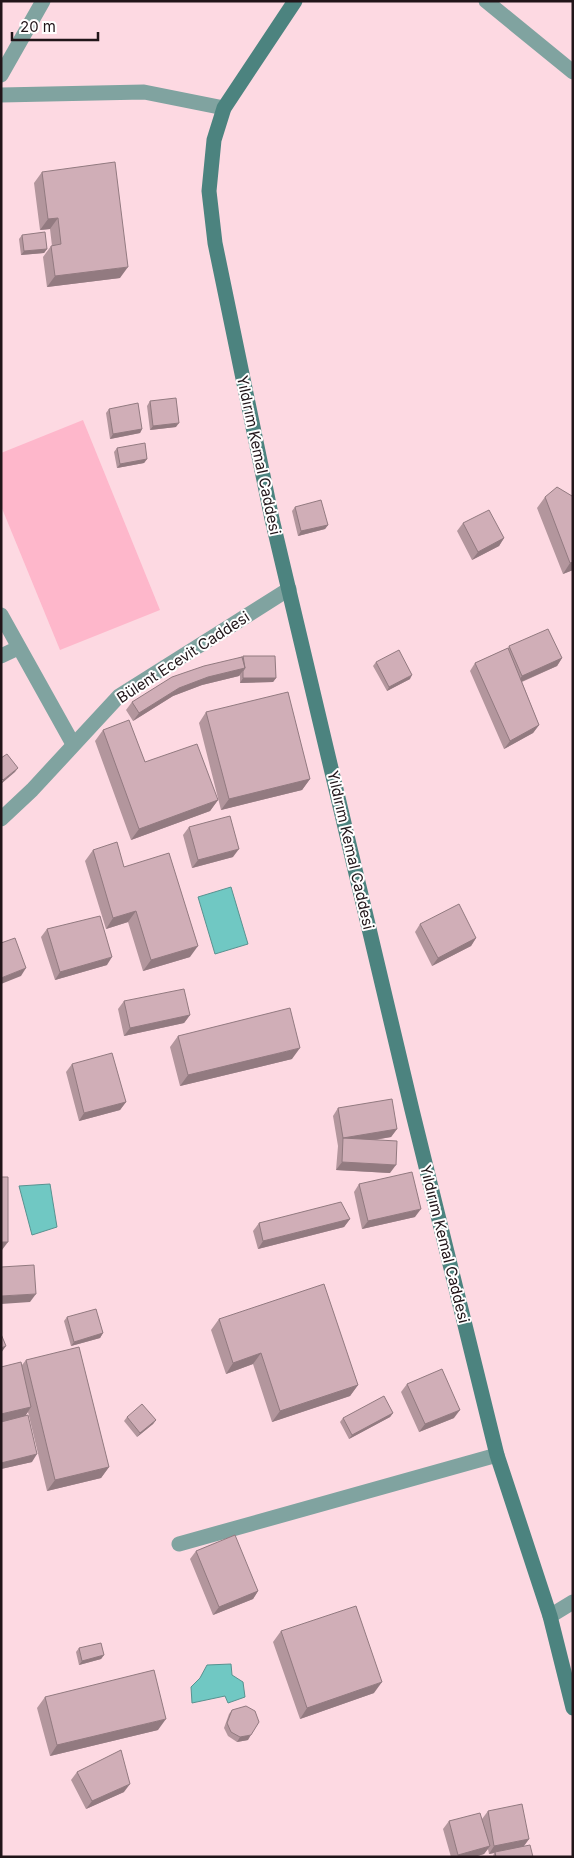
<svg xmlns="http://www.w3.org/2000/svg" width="574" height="1858" viewBox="0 0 574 1858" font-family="Inter,sans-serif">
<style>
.green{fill:#feb7cb}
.water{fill:#70c8c3;stroke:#589290}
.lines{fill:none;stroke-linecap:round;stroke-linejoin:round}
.lane{stroke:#80a3a0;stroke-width:15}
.street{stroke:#80a3a0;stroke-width:15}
.secondary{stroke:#4c837f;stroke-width:15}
.wall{fill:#b3969d}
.shaded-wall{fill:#927a80}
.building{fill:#d0aeb7;stroke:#927a80}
.labels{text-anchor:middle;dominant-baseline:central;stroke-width:4;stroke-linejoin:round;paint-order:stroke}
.street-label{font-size:15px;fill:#211519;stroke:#fff}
</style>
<rect width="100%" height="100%" fill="#fdd9e2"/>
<!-- green -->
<path class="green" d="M83 420 160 610 60 650 1 506V453Z"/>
<!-- water -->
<path class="water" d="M231 887 248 944 215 954 198 897Z
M50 1184 57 1227 32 1235 19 1186Z
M231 1664 232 1675 243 1682 245 1697 228 1703 225 1696 192 1703 191 1687 200 1678 207 1665Z"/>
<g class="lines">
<!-- lane -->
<path class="lane" d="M1 615 73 744
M1 656 18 648"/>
<!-- street -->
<path class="street" d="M486 1 573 72
M1 75 43 1
M1 95 144 92 224 108
M1 819 32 790 119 696 289 589
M179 1544 497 1455
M550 1616 573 1602"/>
<!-- secondary -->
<path class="secondary" d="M295 1 224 108 214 140 209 191 215 243 272 519 412 1110 497 1455 550 1616 573 1708"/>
</g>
<!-- wall -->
<path class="wall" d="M42 172 120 278 47 287 43 257 51 246H52L50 229 40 230 34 183Z
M22 235 47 249 44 253 21 255 19 239Z
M150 401 176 427 150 430 147 406Z
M109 409 142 429 140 433 110 439 106 413Z
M117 448 147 459 144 463 117 468 114 452Z
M572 496H573V570L563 574 537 508 545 497Z
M295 507 328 525 325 529 298 536 292 511Z
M463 523 504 538 499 546 472 560 457 531Z
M509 646 562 658 557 666 522 682 539 725 533 733 504 749 470 671 475 663 508 648Z
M243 656 276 678 273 682 240 683V675L239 676 202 685 173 696 133 721 126 710 132 702Z
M376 662 410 679 387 691 373 666Z
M206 712 310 779 302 790 221 810 199 723Z
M103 730 145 762 218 800 210 811 131 840 95 741Z
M189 827 233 857 192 868 183 835Z
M93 850 124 867 190 957 143 971 128 922 106 929 85 861Z
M420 924 476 938 471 946 432 966 415 932Z
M47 929 107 965 55 980 41 937Z
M124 1001 190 1015 184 1023 124 1036 118 1009Z
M178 1036 292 1059 180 1086 170 1047Z
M72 1064 126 1102 120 1110 79 1121 66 1072Z
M338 1108 397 1129 391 1137 375 1140 390 1173 336 1170 338 1146 333 1116Z
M359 1184 415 1217 362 1229 354 1192Z
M350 1219 344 1227 258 1249 253 1231 259 1223Z
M67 1317 103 1333 100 1338 71 1346 64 1321Z
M219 1319 358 1385 350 1396 272 1422 253 1364 226 1374 211 1330Z
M26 1360 109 1467 101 1478 47 1491 28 1412 25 1416 32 1462 1 1469V1367L22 1365Z
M407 1384 454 1418 419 1432 401 1392Z
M393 1413 390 1417 349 1439 340 1422 343 1418Z
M127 1417 156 1420 153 1424 137 1437 124 1421Z
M196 1551 258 1591 253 1599 213 1615 190 1559Z
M281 1631 374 1693 300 1719 273 1642Z
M79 1648 104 1655 101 1659 79 1665 76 1652Z
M45 1697 158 1730 50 1756 37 1708Z
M232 1710 248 1740 237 1742 228 1736 224 1728 229 1714Z
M77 1772 124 1792 86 1809 71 1780Z
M488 1811 529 1839 524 1846 533 1857H493L494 1853 489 1854 488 1849 484 1854 474 1857H451L443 1829 449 1821 482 1819Z"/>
<!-- shaded-wall -->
<path class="shaded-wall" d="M58 218 50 229 40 230 48 219Z
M47 249 44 253 21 255 24 251Z
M128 267 120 278 47 287 55 276Z
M179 423 176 427 150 430 153 426Z
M142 429 140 433 110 439 113 434Z
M147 459 144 463 117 468 120 464Z
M328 525 325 529 298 536 301 531Z
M504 538 499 546 472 560 478 552Z
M573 562V570L563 574 570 563Z
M562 658 557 666 516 684 522 676Z
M245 668 239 676 202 685 173 696 133 721 139 713 179 688 208 677Z
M412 675 410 679 387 691 389 687Z
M243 678H276L273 682 240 683Z
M539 725 533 733 504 749 510 741Z
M18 768 15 772 1 784 3 780Z
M310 779 302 790 221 810 229 799Z
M218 800 210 811 131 840 139 829Z
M239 849 233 857 192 868 198 860Z
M136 911 128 922 106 929 113 918Z
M476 938 471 946 432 966 438 958Z
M198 946 190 957 143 971 151 960Z
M112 957 107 965 55 980 60 972Z
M26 968 21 976 1 984V978Z
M190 1015 184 1023 124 1036 130 1028Z
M300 1048 292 1059 180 1086 188 1075Z
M126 1102 120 1110 79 1121 84 1113Z
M397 1129 391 1137 343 1145V1138Z
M342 1162 396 1165 390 1173 336 1170Z
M421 1209 415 1217 362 1229 368 1221Z
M350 1219 344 1227 258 1249 263 1241Z
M1 1242H8L2 1250H1Z
M36 1294 30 1302 1 1304V1296Z
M103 1333 100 1338 71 1346 74 1342Z
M6 1346 1 1353V1348Z
M261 1353 253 1364 226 1374 233 1363Z
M358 1385 350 1396 272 1422 280 1411Z
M31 1407 24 1418 1 1423V1414Z
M460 1410 454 1418 419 1432 425 1424Z
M393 1413 390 1417 349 1439 352 1435Z
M156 1420 153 1424 137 1437 140 1433Z
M37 1454 32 1462 1 1469V1463Z
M109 1467 101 1478 47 1491 55 1480Z
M258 1591 253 1599 213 1615 219 1607Z
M104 1655 101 1659 79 1665 82 1661Z
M382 1682 374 1693 300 1719 307 1708Z
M166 1719 158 1730 50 1756 57 1745Z
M251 1735 248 1740 237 1742 240 1737Z
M130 1784 124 1792 86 1809 92 1801Z
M529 1839 523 1847 495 1852 494 1853 489 1854 494 1846Z
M490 1846 484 1854 474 1857H457L458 1855Z"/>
<!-- building -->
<path class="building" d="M115 162 128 267 55 276 51 246 61 244 58 218 48 219 42 172Z
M45 232 47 249 24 251 22 235Z
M176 398 179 423 153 426 150 401Z
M138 403 142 429 113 434 109 409Z
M145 443 147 459 120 464 117 448Z
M557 487 572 496H573V562L570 563 545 497Z
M321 500 328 525 301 531 295 507Z
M489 510 504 538 478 552 463 523Z
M548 629 562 658 522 676 509 646Z
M508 648 539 725 510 741 475 663Z
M399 650 412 675 389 687 376 662Z
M243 656H275L276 678H243V671L245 668Z
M242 657 245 668 208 677 179 688 139 713 132 702 172 677 204 666Z
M288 692 310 779 229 799 206 712Z
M129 720 145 762 197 744 218 800 139 829 103 730Z
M7 754 18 768 3 780 1 778V758Z
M230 816 239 849 198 860 189 827Z
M117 842 124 867 169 853 198 946 151 960 136 911 113 918 93 850Z
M459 904 476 938 438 958 420 924Z
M100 916 112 957 60 972 47 929Z
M15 938 26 968 1 978V943Z
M184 989 190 1015 130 1028 124 1001Z
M290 1008 300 1048 188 1075 178 1036Z
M112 1053 126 1102 84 1113 72 1064Z
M392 1099 397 1129 343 1138 397 1141 396 1165 342 1162 343 1138 338 1108Z
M412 1172 421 1209 368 1221 359 1184Z
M1 1177H8V1242H1Z
M341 1202 350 1219 263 1241 259 1223Z
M34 1265 36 1294 1 1296V1267Z
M324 1284 358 1385 280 1411 261 1353 233 1363 219 1319Z
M96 1309 103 1333 74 1342 67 1317Z
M1 1334 6 1346 1 1348Z
M79 1347 109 1467 55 1480 26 1360Z
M21 1362 31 1407 1 1414V1367Z
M442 1369 460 1410 425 1424 407 1384Z
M384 1396 393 1413 352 1435 343 1418Z
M142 1404 156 1420 140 1433 127 1417Z
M28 1415 37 1454 1 1463V1422Z
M235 1535 258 1591 219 1607 196 1551Z
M356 1606 382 1682 307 1708 281 1631Z
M101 1643 104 1655 82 1661 79 1648Z
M154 1670 166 1719 57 1745 45 1697Z
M246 1706 255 1711 259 1722 251 1735 240 1737 231 1732 227 1723 232 1710Z
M121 1750 130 1784 92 1801 77 1772Z
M522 1804 529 1839 494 1846 488 1811Z
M480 1813 490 1846 458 1855 449 1821Z
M530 1845 533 1857H496L495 1852Z"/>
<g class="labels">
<!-- street labels -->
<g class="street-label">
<text transform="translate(259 455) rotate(78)">Yıldırım Kemal Caddesi</text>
<text transform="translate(183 657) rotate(-33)">Bülent Ecevit Caddesi</text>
<text transform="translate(351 850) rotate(77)">Yıldırım Kemal Caddesi</text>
<text transform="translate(445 1244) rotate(76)">Yıldırım Kemal Caddesi</text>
</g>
</g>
<!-- border -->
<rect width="574" height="1858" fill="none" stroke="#211519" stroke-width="5"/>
<!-- scale -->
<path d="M12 32v8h86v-8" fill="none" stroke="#211519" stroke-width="2.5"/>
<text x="20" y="32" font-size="15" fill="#211519" stroke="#ffffff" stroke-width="4" paint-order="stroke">20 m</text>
</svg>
